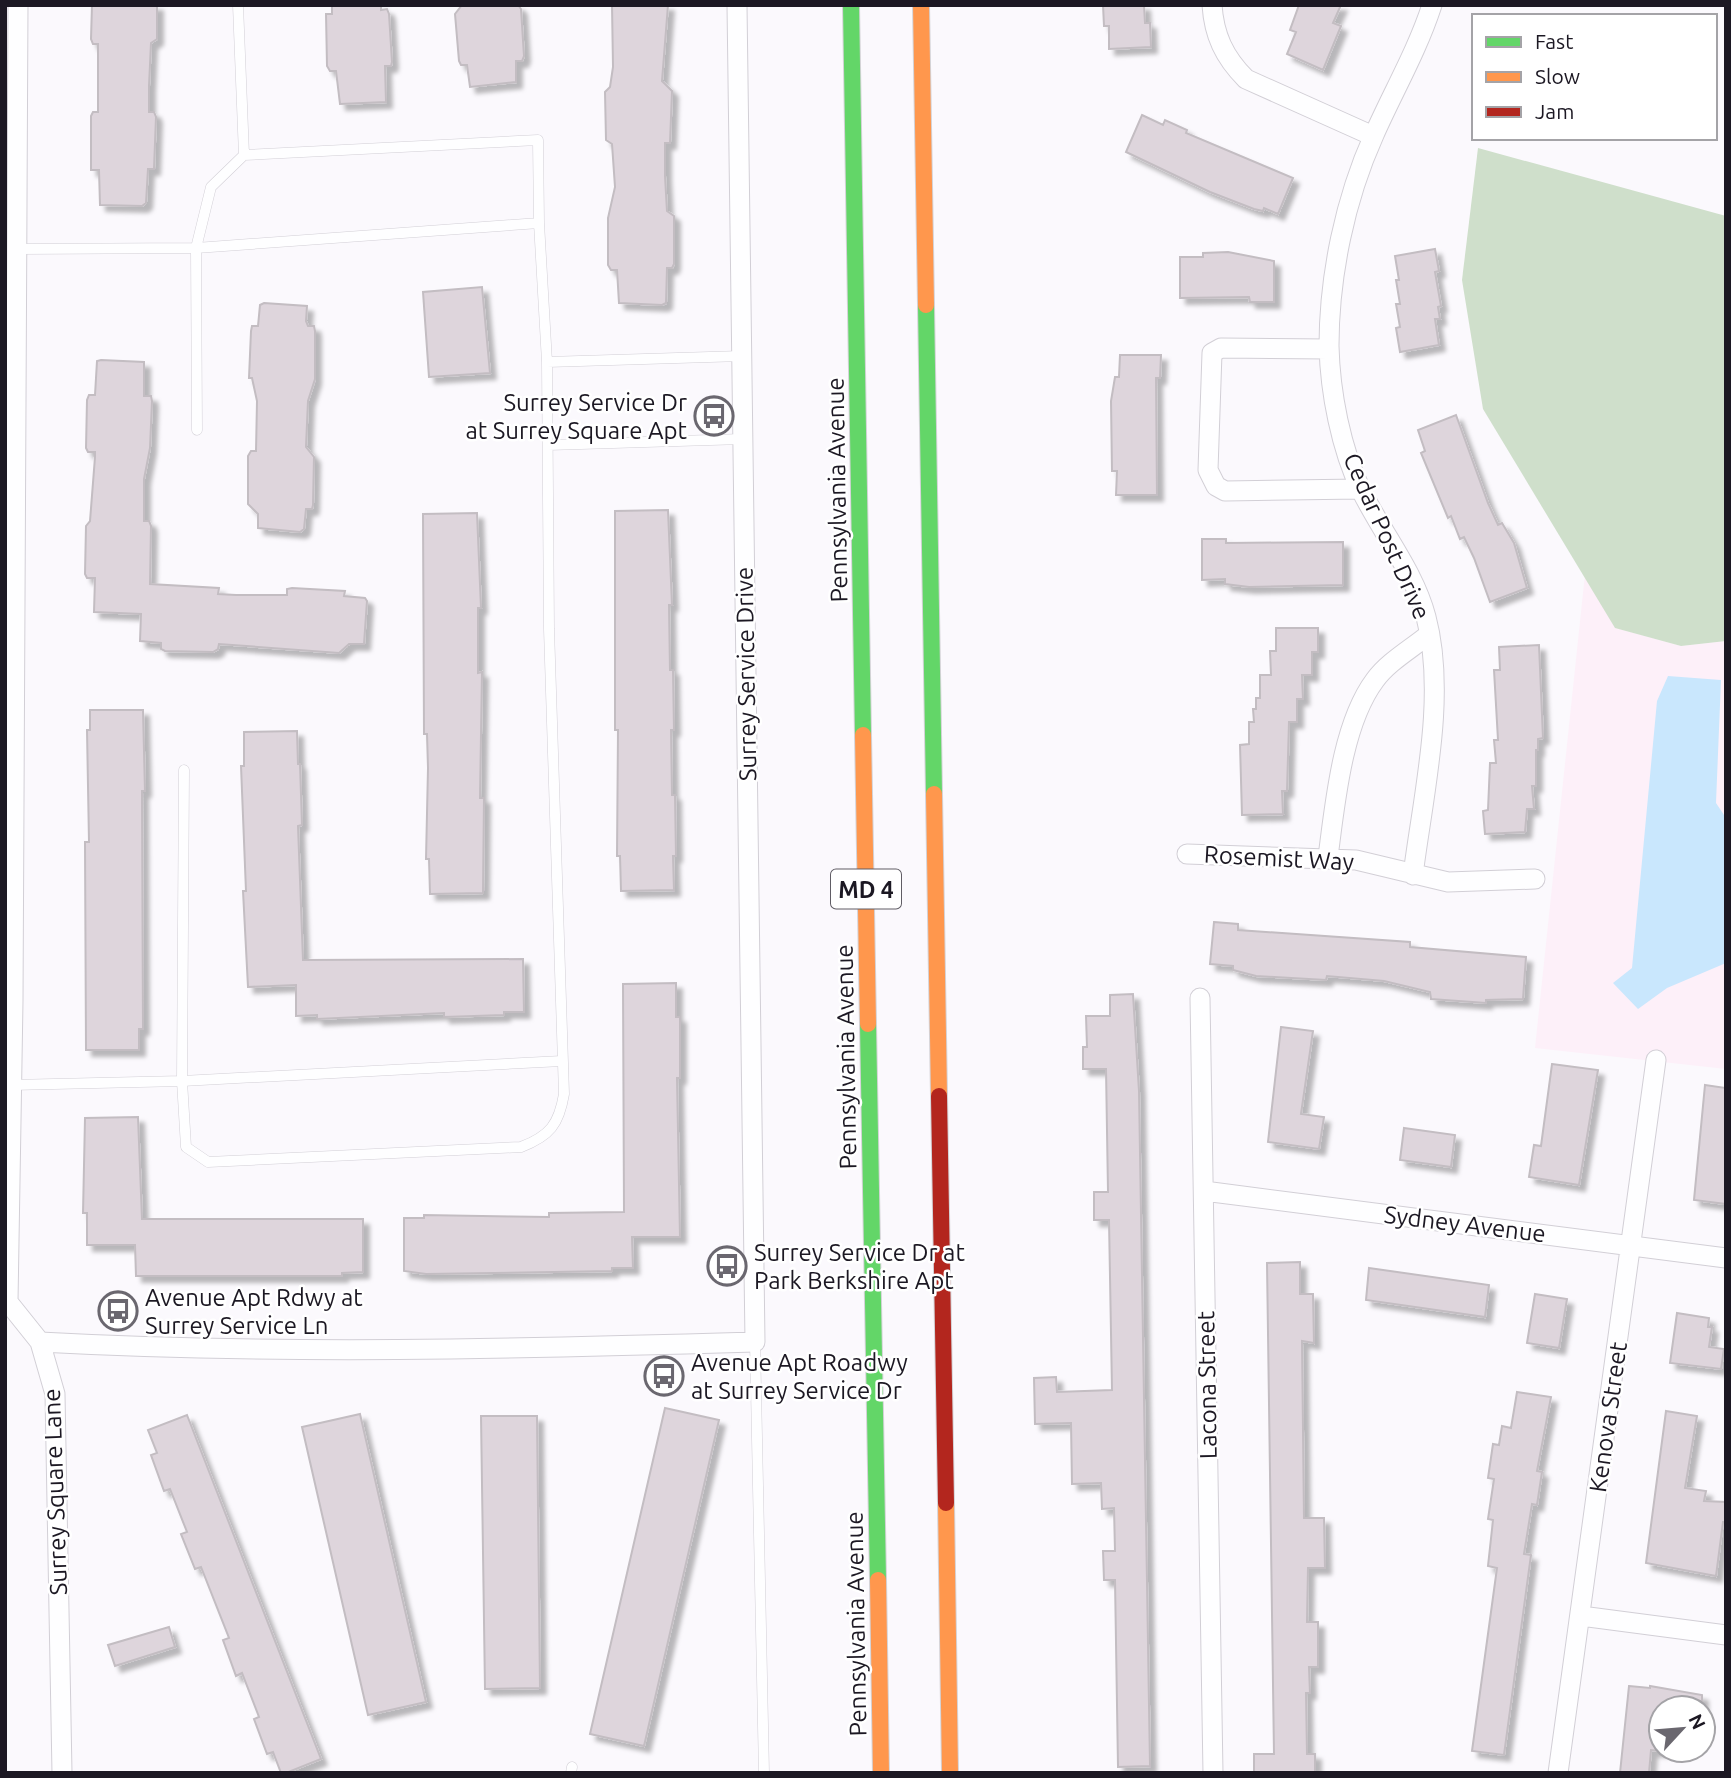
<svg xmlns="http://www.w3.org/2000/svg" width="1731" height="1778" viewBox="0 0 1731 1778" font-family="Ubuntu,sans-serif">
<style>
.commercial{fill:#fdf0f9}
.forest{fill:#cfdfcb}
.water{fill:#c9e7fd}
.building{fill:#ded5dc;stroke:#c3bdc2;stroke-width:2;filter:url(#shadow)}
.lines{fill:none;stroke-linecap:round;stroke-linejoin:round}
.lane-casing{stroke:#d2cfd6;stroke-width:11}
.street-casing{stroke:#d2cfd6;stroke-width:21}
.fast-casing{stroke:#d4d3d7;stroke-width:18}
.slow-casing{stroke:#d4d3d7;stroke-width:18}
.jam-casing{stroke:#d4d3d7;stroke-width:18}
.lane{stroke:#fefeff;stroke-width:10}
.street{stroke:#fefeff;stroke-width:19}
.fast{stroke:#63d668;stroke-width:16}
.slow{stroke:#ff974d;stroke-width:16}
.jam{stroke:#b3261e;stroke-width:16}
.labels{text-anchor:middle;dominant-baseline:central;stroke-width:5;stroke-linejoin:round;paint-order:stroke}
.shield{fill:#fff;stroke:#605d65;stroke-width:2}
.shield-label{font-size:23px;font-weight:bold;fill:#1c1823}
.poi-label{font-size:24px;fill:#1c1823;stroke:#fff;text-anchor:start}
.street-label{font-size:24px;fill:#1c1823;stroke:#fff}
</style>
<defs>
<filter id="shadow"><feDropShadow dx="6" dy="6" stdDeviation="2" flood-color="#0004"/></filter>
</defs>
<rect width="100%" height="100%" fill="#fbf9fd"/>
<!-- commercial -->
<path class="commercial" d="M1585 574 1616 628 1681 646 1726 641V1069L1535 1048Z"/>
<!-- forest -->
<path class="forest" d="M1478 148 1726 216V641L1681 646 1615 628 1483 409 1462 280Z"/>
<!-- water -->
<path class="water" d="M1668 676 1721 680 1716 803 1726 818V963L1667 988 1638 1009 1613 983 1632 968 1657 701Z"/>
<!-- building -->
<path class="building" d="M92 5H157V39L151 43 149 86V112H154L156 117 154 169H148L146 203 142 206 100 205 99 170H91V116L93 112H98V44H93L91 39Z
M332 5H381V10L387 9 389 14 392 62 391 66H385L386 102 340 104 336 71H330L327 66 326 14H332Z
M462 5H518L521 9 524 56 522 61H516V82L470 87 467 65H461L459 61 455 14Z
M612 5H668L662 81 672 91 670 143H665V176L667 211 674 216V264L672 268H667L666 303 662 305 619 303 617 270H611L608 265V218L615 187 612 144 606 140 605 92 610 87 613 67Z
M1103 5H1144L1145 23H1150L1151 47 1109 49V26H1104Z
M1299 5H1341L1333 23 1341 26 1323 70 1287 54 1296 32 1290 30Z
M1142 115 1163 125 1165 120 1187 130 1186 133 1293 178 1278 214 1264 208 1263 211 1254 209 1210 192 1126 152Z
M1435 249 1439 271 1435 272 1441 306 1438 307 1440 319H1435L1439 345 1400 352 1396 328 1400 327 1396 304H1400L1396 280H1399L1395 256Z
M1228 252 1274 261V302H1250L1249 297 1180 298V257H1203V253Z
M482 287 490 373 429 377 423 292Z
M264 303 307 306 306 321 308 326H314L315 331V379L308 401 306 447 314 457 313 505 312 509H306L304 529 300 532 258 528V514L248 504V456L251 451H256L257 401 252 378H249L251 331 252 326H258L260 305Z
M1120 355H1161L1160 378H1156L1157 495H1116L1117 471H1112L1111 401 1115 377H1119Z
M101 360 144 362V396H151L152 401 150 448 144 479V521H149L151 526 150 584 219 588 218 594 236 595H287V589L292 588 345 591 344 596 365 598 367 601 364 644H349L339 653 219 644 218 649 213 652 165 651 161 649V643L140 641 141 614 94 612 95 578H87L85 574 86 526 90 521 95 457V452H88L86 448 87 400 89 395H95L97 361Z
M1456 415 1488 503 1498 525 1502 523 1514 543 1527 588 1490 602 1474 558 1464 537 1460 539 1451 516 1448 518 1421 453 1425 451 1418 430Z
M668 510 672 605H669L670 670H673L674 730H671L672 795H675L676 856H673L674 890 621 891 620 856H617L618 730H615V511Z
M477 513 481 608H478V673L482 672 480 798H484L483 893 430 894 429 859H426L428 768 427 734H424L423 514Z
M1202 539H1226V543L1343 542V585L1249 587 1225 584V579L1202 580Z
M1276 628H1318V652H1312V675H1302L1303 699H1297V722H1289L1287 791H1282L1283 814 1242 815 1240 745 1249 744V722H1254L1253 709H1256V698H1260V675H1271L1270 651H1276Z
M1539 645 1543 738 1538 739V750H1536V786H1532L1534 809H1527L1525 832 1485 834 1483 811 1488 810 1490 763H1496L1494 740H1498L1494 670H1500L1499 647Z
M90 710H143L145 791H142L143 1029H139V1050H86L85 842H89L87 730H90Z
M297 731 298 764H300L302 825 298 826 303 960 523 959 524 1012H504V1015L444 1017V1013L317 1019V1015L296 1016V985L248 987 243 891H246L241 766H244V732Z
M1214 922 1238 924V930L1410 942V947L1526 957 1523 999 1486 1000V1003L1431 999 1430 992 1384 981 1327 976 1326 980 1256 976 1233 970V966L1210 964Z
M676 983V1017H680V1078H677L680 1237H632L633 1268H612V1271L426 1274 404 1271V1218H424V1215L549 1217V1213L624 1212 623 984Z
M1133 994 1139 1091 1150 1766 1118 1767 1115 1580H1104L1103 1551H1115L1114 1508 1102 1509 1101 1483 1072 1484 1071 1423 1035 1424 1034 1378 1056 1377 1057 1392 1112 1390 1109 1220H1094V1192H1108L1106 1069H1083V1047H1087L1086 1016H1110V995Z
M1281 1027 1313 1031 1301 1114 1324 1117 1319 1149 1268 1142Z
M1552 1064 1598 1070 1579 1185 1529 1177 1534 1145 1541 1146Z
M1705 1085 1726 1088V1204L1694 1200Z
M138 1117 142 1219H363V1272L342 1273V1276H136L135 1245H87V1213H83L85 1118Z
M1404 1128 1455 1135 1451 1167 1400 1160Z
M1300 1262V1294H1313L1314 1343 1302 1341 1304 1518H1324L1325 1568H1308L1307 1622H1318V1667H1309L1310 1693H1306L1307 1754H1315V1773H1254V1754H1274L1267 1263Z
M1369 1268 1489 1285 1485 1317 1366 1300Z
M1535 1294 1567 1299 1559 1348 1527 1343Z
M1677 1313 1709 1318 1708 1327H1712L1709 1347 1724 1349 1721 1369 1670 1363Z
M1517 1392 1551 1397 1537 1471 1542 1472 1537 1505 1532 1504 1524 1554 1531 1555 1504 1755 1472 1751 1497 1568 1488 1566 1493 1520 1488 1519 1494 1479 1488 1478 1493 1444 1499 1445 1502 1426 1511 1428Z
M665 1408 719 1420 644 1746 590 1734Z
M1666 1411 1697 1416 1685 1488 1706 1491 1704 1501 1726 1502V1522H1723L1716 1576 1646 1563Z
M360 1414 426 1702 368 1715 302 1427Z
M187 1415 321 1759 286 1773H281L273 1752 267 1754 254 1719 259 1717 242 1673 236 1676 223 1640 229 1638 201 1567 195 1569 181 1534 187 1532 170 1489 164 1491 151 1455 157 1453 148 1430Z
M481 1416H537L540 1688 485 1689Z
M169 1627 175 1647 115 1666 108 1645Z
M1629 1686 1650 1688V1686L1702 1695V1708H1661V1751L1651 1750 1649 1773H1620Z"/>
<g class="lines">
<!-- lane casing -->
<g class="lane-casing">
<path id="lane" d="M19 249 196 248 539 223
M547 362 742 356
M197 430 196 248 211 187 244 155 238 5
M548 445 743 439
M184 770 182 1081 186 1147 208 1162 521 1147C550 1136 559 1124 564 1094L549 629 547 362 539 223 538 140 244 155
M11 1085 182 1081 562 1061
M755 1342 764 1773
M571 1773 572 1767"/>
</g>
<!-- street casing -->
<g class="street-casing">
<path id="street" d="M18 5 13 1001 8 1302 40 1342 55 1394 62 1773
M1212 5C1214 35 1224 57 1246 79L1373 136
M1329 349 1221 348 1212 353 1208 470 1216 486 1225 491 1360 489
M1187 854 1356 860 1448 882 1535 879
M1328 857C1335 804 1342 724 1375 680 1388 662 1411 649 1428 635
M1413 875C1423 795 1447 696 1426 617 1414 571 1382 533 1361 490 1341 449 1330 392 1329 346 1329 276 1345 199 1374 135 1393 92 1417 51 1432 5
M1200 998 1213 1773
M1204 1191 1726 1258
M40 1342C279 1355 516 1349 755 1342L737 5
M1581 1616 1726 1635
M1558 1773 1656 1060"/>
</g>
<!-- fast casing -->
<g class="fast-casing">
<path id="fast" d="M851 5 863 735
M926 305 934 794
M868 1024 878 1580"/>
</g>
<!-- slow casing -->
<g class="slow-casing">
<path id="slow" d="M921 5 926 305
M863 735 868 1024
M934 794 939 1096
M946 1503 950 1773
M878 1580 881 1773"/>
</g>
<!-- jam casing -->
<g class="jam-casing">
<path id="jam" d="M939 1096 946 1503"/>
</g>
<!-- lane -->
<use href="#lane" class="lane"/>
<!-- street -->
<use href="#street" class="street"/>
<!-- fast -->
<use href="#fast" class="fast"/>
<!-- slow -->
<use href="#slow" class="slow"/>
<!-- jam -->
<use href="#jam" class="jam"/>
</g>
<!-- icons -->
<defs>
<g id="bus-ring" transform="scale(2.0125)"><circle r="9.5" fill="#fff" stroke="#6a676f" stroke-width="1.5"/><path d="M-5-6H5V4H4V6H2V4H-2V6H-4V4H-5ZM-3.5-4V0h7V-4ZM-3.5 1.2v1.5H-2V1.2ZM2 1.2v1.5H3.5V1.2Z" fill="#6a676f"/></g>
</defs>
<g fill-rule="evenodd">
<use href="#bus-ring" x="714" y="416"/>
<use href="#bus-ring" x="727" y="1266"/>
<use href="#bus-ring" x="118" y="1311"/>
<use href="#bus-ring" x="664" y="1376"/>
</g>
<g class="labels">
<!-- shield labels -->
<rect class="shield" x="831" y="869.5" width="70" height="39" rx="5"/>
<g class="shield-label">
<text x="866" y="889">MD 4</text>
</g>
<!-- poi labels -->
<g class="poi-label">
<text x="687" y="402" text-anchor="end">Surrey Service Dr<tspan x="687" dy="28">at Surrey Square Apt</tspan></text>
<text x="754" y="1252">Surrey Service Dr at<tspan x="754" dy="28">Park Berkshire Apt</tspan></text>
<text x="145" y="1297">Avenue Apt Rdwy at<tspan x="145" dy="28">Surrey Service Ln</tspan></text>
<text x="691" y="1362">Avenue Apt Roadwy<tspan x="691" dy="28">at Surrey Service Dr</tspan></text>
</g>
<!-- street labels -->
<g class="street-label">
<text transform="translate(837 490) rotate(-91)">Pennsylvania Avenue</text>
<text transform="translate(1387 536) rotate(66)">Cedar Post Drive</text>
<text transform="translate(746 674) rotate(-91)">Surrey Service Drive</text>
<text transform="translate(1279 858) rotate(3)">Rosemist Way</text>
<text transform="translate(846 1057) rotate(-91)">Pennsylvania Avenue</text>
<text transform="translate(1465 1224) rotate(7)">Sydney Avenue</text>
<text transform="translate(1207 1385) rotate(-91)">Lacona Street</text>
<text transform="translate(1608 1417) rotate(-82)">Kenova Street</text>
<text transform="translate(55 1492) rotate(-92)">Surrey Square Lane</text>
<text transform="translate(856 1624) rotate(-91)">Pennsylvania Avenue</text>
</g>
</g>
<!-- border -->
<rect width="1731" height="1778" fill="none" stroke="#1c1823" stroke-width="14"/>
<!-- legend -->
<rect x="1472" y="14" width="245" height="126" fill="#ffffff" stroke="#a4a3a7" stroke-width="2"/>
<rect x="1486" y="37" width="35" height="10" fill="#63d668" stroke="#a4a3a7" stroke-width="2"/>
<text x="1535" y="49" font-size="21" fill="#1c1823">Fast</text>
<rect x="1486" y="72" width="35" height="10" fill="#ff974d" stroke="#a4a3a7" stroke-width="2"/>
<text x="1535" y="84" font-size="21" fill="#1c1823">Slow</text>
<rect x="1486" y="107" width="35" height="10" fill="#b3261e" stroke="#a4a3a7" stroke-width="2"/>
<text x="1535" y="119" font-size="21" fill="#1c1823">Jam</text>
<!-- north arrow -->
<g transform="translate(1682 1729) rotate(64)"><circle r="33" fill="#ffffff" stroke="#a4a3a7" stroke-width="2"/>
<path d="M0-5L12 26L0 18L-12 26Z" fill="#6a676f"/>
<text y="-10" font-size="19" font-weight="bold" text-anchor="middle" fill="#1c1823">N</text>
</g>
</svg>
